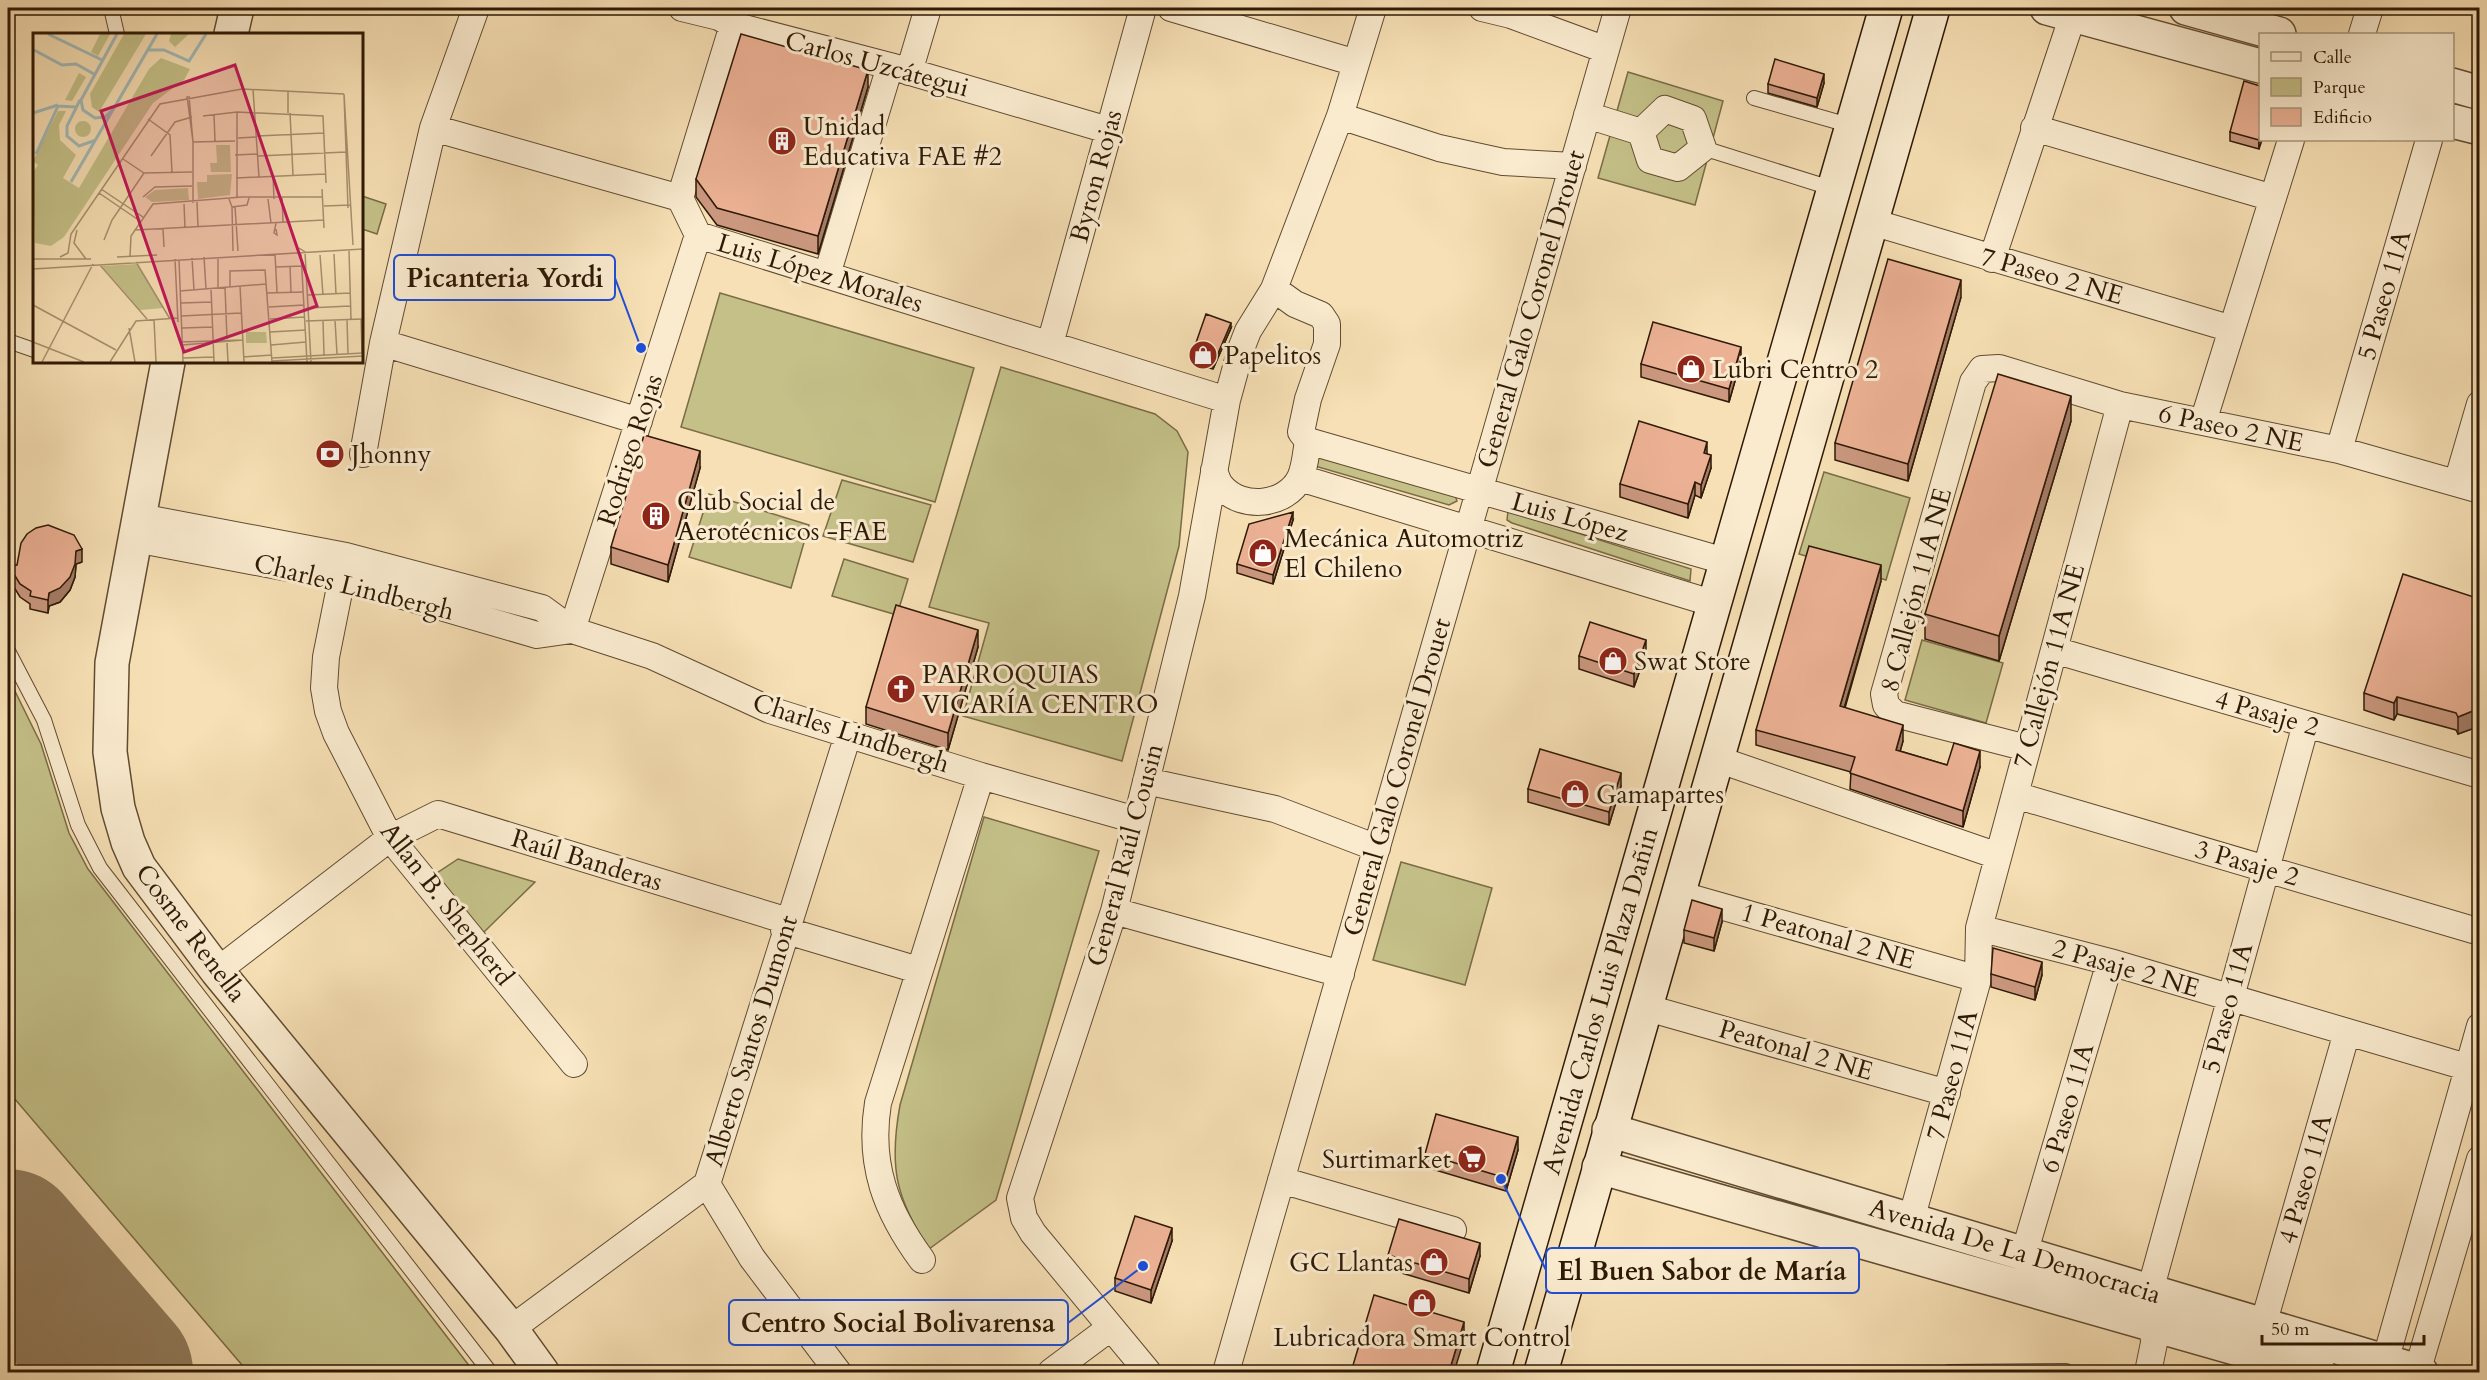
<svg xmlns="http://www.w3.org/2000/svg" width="2487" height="1380" viewBox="0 0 2487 1380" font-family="Cardo,serif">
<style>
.green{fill:#c4c088;stroke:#796c46;stroke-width:1.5}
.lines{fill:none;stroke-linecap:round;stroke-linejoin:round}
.taxiway{stroke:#927c5d;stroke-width:58}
.runway{stroke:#927c5d;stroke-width:146}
.service-casing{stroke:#604b31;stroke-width:16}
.minor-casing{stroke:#604b31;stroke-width:28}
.tertiary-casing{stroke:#604b31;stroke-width:36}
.secondary-casing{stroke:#2e1905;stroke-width:36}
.service{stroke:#faebcf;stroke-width:14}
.minor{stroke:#faebcf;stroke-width:26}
.tertiary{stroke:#faebcf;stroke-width:33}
.secondary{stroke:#faebcf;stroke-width:33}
.wall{fill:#cb987f;stroke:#2e1905;stroke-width:1.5}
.shaded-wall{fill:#a57c68;stroke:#2e1905;stroke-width:1.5}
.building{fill:#ecb194;stroke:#2e1905;stroke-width:1.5}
.labels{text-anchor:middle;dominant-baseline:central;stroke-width:6;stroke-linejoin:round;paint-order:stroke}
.street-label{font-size:26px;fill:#2e1905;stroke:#faebcf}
.poi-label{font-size:26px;fill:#2e1905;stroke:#faebcf;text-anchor:start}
.inset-river{fill:none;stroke:#a2bab9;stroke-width:3}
.inset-road{fill:none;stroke:#a7906f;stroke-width:1.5}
.view{fill:#c2185b;fill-opacity:0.15;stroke:#c2185b;stroke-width:3}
.inset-edge{fill:none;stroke:#2e1905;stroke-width:3}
.leader{fill:none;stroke:#1d4ed8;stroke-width:2}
.callout-dot{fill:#1d4ed8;stroke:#faebcf;stroke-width:2}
.callout{fill:#faebcf;stroke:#1d4ed8;stroke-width:2}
.callout-label{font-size:27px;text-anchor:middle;font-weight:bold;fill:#2e1905}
</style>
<rect width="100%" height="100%" fill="#f7e0b5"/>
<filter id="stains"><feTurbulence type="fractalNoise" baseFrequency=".00333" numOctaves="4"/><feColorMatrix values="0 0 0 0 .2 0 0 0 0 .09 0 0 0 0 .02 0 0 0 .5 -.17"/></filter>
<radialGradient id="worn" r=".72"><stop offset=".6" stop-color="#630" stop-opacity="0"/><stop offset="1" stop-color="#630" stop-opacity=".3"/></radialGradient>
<!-- green -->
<path class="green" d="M1628 72 1723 101 1695 205 1598 178Z
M362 196 386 204 377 234 362 229Z
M720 293 974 368 935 502 681 427Z
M1001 367 1155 414 1177 431 1188 452 1179 546 1122 761 963 716 989 623 929 607Z
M1310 455 1455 495 1457 501 1449 505 1308 464Z
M1824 472 1910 498 1886 580 1799 554Z
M842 480 931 505 913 562 823 536Z
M709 494 809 525 791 588 689 557Z
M1508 511 1691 569 1690 581 1512 523 1507 520Z
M844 559 908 579 897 615 832 596Z
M1922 640 2003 663 1986 723 1905 700Z
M8 677 41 744 69 833 88 869 474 1372H248L8 1091Z
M984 817 1099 851 996 1200 929 1249C895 1197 889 1166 900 1105Z
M458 859 535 882 483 933 431 877Z
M1401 862 1492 888 1465 985 1373 960Z"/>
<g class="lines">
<!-- taxiway -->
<path class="taxiway" d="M28 1266C49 1300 66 1331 65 1372"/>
<!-- runway -->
<path class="runway" d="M8 1242 120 1372"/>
<!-- service casing -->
<g class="service-casing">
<path id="service" d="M111 8 117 34
M1754 98 1852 126
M1703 148 1834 189
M8 341 34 350
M8 651 44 720 78 825 100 868 490 1372
M1949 1372 2066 1371"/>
</g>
<!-- minor casing -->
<g class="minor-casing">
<path id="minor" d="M682 8 719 17 733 25 890 66 1108 130
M1171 8 1356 63
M1482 8 1511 15 1606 50
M2362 34 2370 8
M909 72 928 8
M1665 109 1693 119 1703 148 1678 168 1650 160 1641 132Z
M1587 115 1641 132
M1340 116 1439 148 1503 162 1573 166
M433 128 680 198 698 235 1227 400
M2034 128 2273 198
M680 198 733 25
M1872 222 2232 329
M698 235 572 630 652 656 770 710 981 776 1136 820
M1992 259 2073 15
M827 275 890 66
M383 343 639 421
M1050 344 1143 8
M2203 422 2291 140
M1308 441 1728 562
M2339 450 2429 140
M363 454 383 343 433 128 476 8
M1214 470C1216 476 1218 483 1222 487 1242 510 1286 506 1300 478 1305 468 1306 452 1308 441L1301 432 1308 399 1327 344V324L1321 315 1295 304 1274 289
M1300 478 1715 604
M2457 483 2480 404
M135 539 341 578 537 635 572 630 542 608 346 556 140 517
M345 562 326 657 324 688 328 711 336 733 390 838 574 1064
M2054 650 2480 775
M2027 748 1895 714 1886 705 1884 694 1973 382 1982 369 1999 368 2120 405 2339 450 2480 490
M1717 759 1998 856
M1146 781 1275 809 1377 848
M2015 795 2480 932
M1678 894 1978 979
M1114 911 1341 974
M1979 928 2110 962 2480 1071
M784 930 918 970
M217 971 390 838 438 814 788 921
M1644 1007 1947 1093
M1281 1180 1453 1230
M707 1184 752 1258 838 1372
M1911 1220 1978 979 1979 928 2120 405
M2024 1254 2110 962
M922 1260C886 1211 868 1165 878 1103L981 776
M2150 1291 2306 724
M2263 1325 2347 1032
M511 1329 707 1184 848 735
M1051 1372 1110 1328
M1148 1372 1033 1233 1024 1218 1020 1198 1114 911 1192 596 1227 400 1241 349 1248 331 1274 289 1340 116 1373 8
M1226 1372 1618 8
M2148 1372 2154 1343 2153 1324
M2382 1372 2480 1026
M2417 1372 2480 1159"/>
</g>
<!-- tertiary casing -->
<g class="tertiary-casing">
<path id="tertiary" d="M2047 8 2260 66
M2186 8 2279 34
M231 34 237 8
M2452 85 2480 93
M2452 121 2480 128
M168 362 112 663 110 752 118 808 128 842 139 867 217 971 511 1329 542 1372
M1609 1130 2421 1372
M1599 1167 2319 1372"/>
</g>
<!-- secondary casing -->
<g class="secondary-casing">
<path id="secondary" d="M1493 1372 1886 8
M1541 1372 1933 8"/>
</g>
<!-- service -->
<use href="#service" class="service"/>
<!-- minor -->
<use href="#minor" class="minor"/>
<!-- tertiary -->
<use href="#tertiary" class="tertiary"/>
<!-- secondary -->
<use href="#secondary" class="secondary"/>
</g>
<!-- wall -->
<path class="wall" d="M1824 83 1817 107 1768 93V84Z
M2260 86 2259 149 2230 141V132Z
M868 87 818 254 717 225 696 197V179Z
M1961 297 1908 481 1835 460V443Z
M1231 328 1213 369 1191 362V357Z
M1741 360 1729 402 1641 377V364Z
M2071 421 1999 661 1925 639V614Z
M1707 454 1711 468 1701 498 1695 495 1688 518 1620 497V484Z
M700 468 668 582 611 564V547Z
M1293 520 1273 584 1237 573V564Z
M82 562 76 564 75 577 70 590 60 602 49 606 48 613 30 609V604L20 597 9 579V566Z
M1881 581 1845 708 1903 741 1900 751 1947 765 1980 767 1963 827 1850 789 1851 772 1756 745V730Z
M2480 599V726L2458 734 2456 730 2397 714 2394 720 2364 710V693Z
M978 647 948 750 866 724V707Z
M1646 653 1634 687 1579 669V656Z
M1621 786 1609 825 1528 802V789Z
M1722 922 1714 951 1684 943V930Z
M1991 974 2042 975 2035 1000 1991 987Z
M1518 1150 1506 1191 1425 1167V1154Z
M1172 1241 1151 1303 1115 1291V1278Z
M1388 1255 1480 1256 1469 1293 1388 1269Z"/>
<!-- shaded-wall -->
<path class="shaded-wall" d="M868 70V87L818 254V236Z
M1824 74V83L1817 107V98Z
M2260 135V140H2262L2259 149V140Z
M1961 280V297L1908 481V464Z
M1231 323V328L1213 369V365Z
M1741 347V360L1729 402V389Z
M2071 396V421L1999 661V636Z
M1707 442V455L1704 453Z
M700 451V468L668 582V565Z
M1711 455V468L1701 498V485Z
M1695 482V495L1688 518V504Z
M1293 512V520L1273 584V575Z
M82 549V562L76 564 75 577 70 590 60 602 49 606 48 613V600L49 593 76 551Z
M1881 565V581L1840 722V706Z
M978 630V647L948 750V733Z
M1646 640V653L1634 687V674Z
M2397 697V714L2394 720V703Z
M2480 708V726L2458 734V717Z
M1903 725V741L1896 766V750Z
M1980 751V767L1963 827V811Z
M1621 773V786L1609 825V812Z
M1722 909V922L1714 951V938Z
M2042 962V975L2035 1000V987Z
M1518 1137V1150L1506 1191V1178Z
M1172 1228V1241L1151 1303V1290Z
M1480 1243V1256L1469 1293V1279Z
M1464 1322V1340L1454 1372H1449Z"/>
<!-- building -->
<path class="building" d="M741 34 868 70 818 236 717 208 696 179Z
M1775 59 1824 74 1817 98 1768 84Z
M2244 81 2260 86V135L2259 140 2230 132Z
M1888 259 1961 280 1908 464 1835 443Z
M1206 314 1231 323 1213 365 1191 357Z
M1653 322 1741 347 1729 389 1641 364Z
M1998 374 2071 396 1999 636 1925 614Z
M1639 421 1707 442 1704 453 1711 455 1701 485 1695 482 1688 504 1620 484Z
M644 435 700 451 668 565 611 547Z
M1293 512 1273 575 1237 564 1249 524Z
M48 525 74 535 82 549 76 551 75 564 70 577 60 588 49 593 48 600 30 596 31 591 20 584 9 566 17 565 21 543 27 534 36 528Z
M1809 546 1881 565 1840 706 1903 725 1896 750 1947 765 1954 743 1980 751 1963 811 1850 773 1855 757 1756 730Z
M2403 574 2480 599V708L2458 717 2456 713 2397 697 2394 703 2364 693Z
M896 605 978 630 948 733 866 707Z
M1590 622 1646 640 1634 674 1579 656Z
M1540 749 1621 773 1609 812 1528 789Z
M1692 900 1722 909 1714 938 1684 930Z
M1993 948 2042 962 2035 987 1991 974Z
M1436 1114 1518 1137 1506 1178 1425 1154Z
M1135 1216 1172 1228 1151 1290 1115 1278Z
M1399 1219 1480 1243 1469 1279 1388 1255Z
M1374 1295 1464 1322 1449 1372H1351Z"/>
<!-- icons -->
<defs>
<g id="building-disc" transform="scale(1.5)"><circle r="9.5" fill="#8f2418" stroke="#faebcf"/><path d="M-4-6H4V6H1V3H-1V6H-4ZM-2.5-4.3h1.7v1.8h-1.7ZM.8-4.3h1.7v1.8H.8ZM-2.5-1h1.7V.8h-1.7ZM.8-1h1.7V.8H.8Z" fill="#fff"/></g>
<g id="shop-disc" transform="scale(1.5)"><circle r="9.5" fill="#8f2418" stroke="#faebcf"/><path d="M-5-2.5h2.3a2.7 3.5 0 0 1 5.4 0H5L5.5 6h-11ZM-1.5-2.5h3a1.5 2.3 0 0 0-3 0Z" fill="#fff"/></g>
<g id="bank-disc" transform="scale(1.5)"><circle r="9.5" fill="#8f2418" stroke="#faebcf"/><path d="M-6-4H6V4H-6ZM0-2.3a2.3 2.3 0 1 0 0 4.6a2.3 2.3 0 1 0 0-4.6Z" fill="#fff"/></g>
<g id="church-disc" transform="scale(1.5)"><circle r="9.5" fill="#8f2418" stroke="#faebcf"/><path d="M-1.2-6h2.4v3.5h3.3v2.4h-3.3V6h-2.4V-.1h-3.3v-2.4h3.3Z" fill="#fff"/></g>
<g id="supermarket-disc" transform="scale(1.5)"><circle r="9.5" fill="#8f2418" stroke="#faebcf"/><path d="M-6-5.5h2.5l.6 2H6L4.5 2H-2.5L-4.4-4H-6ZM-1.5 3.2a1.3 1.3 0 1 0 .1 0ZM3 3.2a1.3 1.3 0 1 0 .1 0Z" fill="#fff"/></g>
</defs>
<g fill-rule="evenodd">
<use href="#building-disc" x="782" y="141"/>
<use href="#shop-disc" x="1203" y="355"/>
<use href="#shop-disc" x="1691" y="369"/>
<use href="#bank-disc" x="330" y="454"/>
<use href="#building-disc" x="656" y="516"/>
<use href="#shop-disc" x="1263" y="553"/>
<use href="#shop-disc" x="1613" y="661"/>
<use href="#church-disc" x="901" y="689"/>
<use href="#shop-disc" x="1575" y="794"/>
<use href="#supermarket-disc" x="1472" y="1159"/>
<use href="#shop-disc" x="1434" y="1262"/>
<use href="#shop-disc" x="1422" y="1303"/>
</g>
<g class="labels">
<!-- street labels -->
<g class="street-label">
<text transform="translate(877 64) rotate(15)">Carlos Uzcátegui</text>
<text transform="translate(1096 176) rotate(-75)">Byron Rojas</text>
<text transform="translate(820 273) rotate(17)">Luis López Morales</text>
<text transform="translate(2052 276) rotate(16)">7 Paseo 2 NE</text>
<text transform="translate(2384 295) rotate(-74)">5 Paseo 11A</text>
<text transform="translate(1531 309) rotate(-74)">General Galo Coronel Drouet</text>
<text transform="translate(2231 428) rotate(12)">6 Paseo 2 NE</text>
<text transform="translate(630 450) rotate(-72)">Rodrigo Rojas</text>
<text transform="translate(1570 517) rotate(16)">Luis López</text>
<text transform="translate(354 587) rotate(14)">Charles Lindbergh</text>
<text transform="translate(1916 590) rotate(-75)">8 Callejón 11A NE</text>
<text transform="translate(2049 666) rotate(-75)">7 Callejón 11A NE</text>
<text transform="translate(2267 713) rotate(16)">4 Pasaje 2</text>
<text transform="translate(851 733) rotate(18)">Charles Lindbergh</text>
<text transform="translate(1397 777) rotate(-74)">General Galo Coronel Drouet</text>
<text transform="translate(1125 855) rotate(-75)">General Raúl Cousin</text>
<text transform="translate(587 860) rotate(17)">Raúl Banderas</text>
<text transform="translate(2247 863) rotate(16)">3 Pasaje 2</text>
<text transform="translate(447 904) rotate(52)">Allan B. Shepherd</text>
<text transform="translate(191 933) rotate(53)">Cosme Renella</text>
<text transform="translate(1828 936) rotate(16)">1 Peatonal 2 NE</text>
<text transform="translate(2126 968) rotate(16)">2 Pasaje 2 NE</text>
<text transform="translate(1600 1001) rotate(-74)">Avenida Carlos Luis Plaza Dañin</text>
<text transform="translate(2227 1008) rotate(-75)">5 Paseo 11A</text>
<text transform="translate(751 1041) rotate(-73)">Alberto Santos Dumont</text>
<text transform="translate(1796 1050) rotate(16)">Peatonal 2 NE</text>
<text transform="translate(1952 1075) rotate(-75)">7 Paseo 11A</text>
<text transform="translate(2067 1108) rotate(-74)">6 Paseo 11A</text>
<text transform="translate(2305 1179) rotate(-74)">4 Paseo 11A</text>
<text transform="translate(2015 1251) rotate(17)">Avenida De La Democracia</text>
</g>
<!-- poi labels -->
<g class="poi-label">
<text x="803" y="126">Unidad<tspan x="803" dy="30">Educativa FAE #2</tspan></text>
<text x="1224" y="355">Papelitos</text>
<text x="1712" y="369">Lubri Centro 2</text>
<text x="351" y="454">Jhonny</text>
<text x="677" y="501">Club Social de<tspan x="677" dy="30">Aerotécnicos -FAE</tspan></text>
<text x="1284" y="538">Mecánica Automotriz<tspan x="1284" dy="30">El Chileno</tspan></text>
<text x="1634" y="661">Swat Store</text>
<text x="922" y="674">PARROQUIAS<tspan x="922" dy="30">VICARÍA CENTRO</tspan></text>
<text x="1596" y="794">Gamapartes</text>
<text x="1451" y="1159" text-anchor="end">Surtimarket</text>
<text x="1413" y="1262" text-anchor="end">GC Llantas</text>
<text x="1422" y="1337" text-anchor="middle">Lubricadora Smart Control</text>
</g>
</g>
<!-- overview -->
<g transform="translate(33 33)">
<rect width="330" height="330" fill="#f7e0b5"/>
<path d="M67 1H77L65 23 58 19ZM91 1H113L66 79 59 74 57 61ZM138 1H156L142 14 136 8ZM128 25 157 36 151 47 120 70 31 204 18 213 2 210 0 139 5 132 0 128 25 78H33L26 92 27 107 43 122 30 145 46 155 116 36ZM46 40 53 44 39 68 32 67ZM42 96a8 8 0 1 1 16 0a8 8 0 1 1-16 0ZM183 112H197L198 139H178L177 130H184ZM199 141 197 162 165 166 164 149H174V142ZM155 155 156 167 119 169 112 164 122 157ZM104 231 131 275 107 277 69 233ZM213 299H233L234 310H213Z" fill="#c4c088"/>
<path class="inset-river" d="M15 1 69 27M1 17 29 32 43 31 61 41M115 17H131L156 28 173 1M47 67 34 93V103L46 113 63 107M80 77 72 84 62 85 50 77 48 67 84 1M0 80 25 72M3 121 25 73 43 74M38 149 124 1"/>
<path class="inset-road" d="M220 56 226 144M311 61 320 212M311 61 315 175M154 63 160 109 156 63M204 79V164M255 80V58M257 80 260 142M181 81 182 108M170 83 204 79 290 83 293 150M115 86 137 102 139 139M224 103 291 100M205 105 224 104M202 122 225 121M118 123 142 89 159 84M225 123 313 119M90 126 111 140 159 139M240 143 241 166M203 145 292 141M68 156 110 184M289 156 291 195M66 160 107 188M110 164 122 154 159 153M249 165 250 189M196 166 199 174 214 172 216 165M235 166 238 190M164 169 165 194M160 170V109L202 108M151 171 152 195M291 173 318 172M199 174 200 218M202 174 205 218M243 190 241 200 244 202 243 196M130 196 131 214M44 197 41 210 53 226M102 197 291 187M71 207 79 187 111 140M266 215 272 219 278 329M316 217 318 286M268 220 274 329M242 221 244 259M301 221 303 261M287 222 290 262M27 224 35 220 38 201 127 71 209 56 311 61M84 224 124 222M97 224 98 203 120 171 209 164H290M171 224 173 256M159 225 161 257M0 226H58M142 226 145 289M146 227 150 329M103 229 137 286M67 232 114 286M257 233 258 259M243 234 269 233M0 236 330 216M197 253V238L232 237 239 329M207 253 211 329M185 254V224M192 254 194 306M178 255 181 329M147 258 233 251M234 260 271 259M275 262 317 260M148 270 179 269M0 272 83 317M236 274 271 272M275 275 317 273M148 283 208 280M121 286 123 329M237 286 272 284M314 286 315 321M328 286 329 320M290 287 291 322M302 287 304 321M273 288 330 286M96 295 102 329M149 295 180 294M237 299 273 297M0 309 51 329M147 309 210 307M194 310 195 329M149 312 210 307M238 312 273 309M210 324 239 322M150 325 181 324M239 325 330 320M239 328 330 323M9 329 60 231M77 329 103 288 145 285"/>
<path class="view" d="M202 32 284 273 151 319 68 78Z"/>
<rect width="330" height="330" class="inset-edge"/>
</g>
<!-- callouts -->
<path class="leader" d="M641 348L615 278M1501 1179L1546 1270M1143 1266L1068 1323"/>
<g class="callout-dot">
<circle cx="641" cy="348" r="6"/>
<circle cx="1501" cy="1179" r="6"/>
<circle cx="1143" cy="1266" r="6"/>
</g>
<g class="callout">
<rect x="394" y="255" width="221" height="45" rx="6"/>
<rect x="1546" y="1248" width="313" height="45" rx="6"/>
<rect x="729" y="1300" width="339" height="45" rx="6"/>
</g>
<g class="callout-label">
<text x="505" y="287">Picanteria Yordi</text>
<text x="1702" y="1280">El Buen Sabor de María</text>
<text x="898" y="1332">Centro Social Bolivarensa</text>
</g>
<!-- margin -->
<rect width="2487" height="1380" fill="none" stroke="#f7e0b5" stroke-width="30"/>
<rect x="9" y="9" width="2469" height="1362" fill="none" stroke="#2e1905" stroke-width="3"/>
<rect x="15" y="15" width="2457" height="1350" fill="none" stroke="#2e1905" stroke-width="1.5"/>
<!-- legend -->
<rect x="2259" y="33" width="195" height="108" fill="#faebcf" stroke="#a8977e" stroke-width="1.5"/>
<rect x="2271" y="52" width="30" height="9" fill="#faebcf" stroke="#a8977e" stroke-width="1.5"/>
<text x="2313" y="63" font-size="18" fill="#2e1905">Calle</text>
<rect x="2271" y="78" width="30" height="18" fill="#c4c088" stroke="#a8977e" stroke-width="1.5"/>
<text x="2313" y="93" font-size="18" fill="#2e1905">Parque</text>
<rect x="2271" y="108" width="30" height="18" fill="#ecb194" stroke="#a8977e" stroke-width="1.5"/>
<text x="2313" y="123" font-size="18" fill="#2e1905">Edificio</text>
<!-- scale -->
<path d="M2262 1335v9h162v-9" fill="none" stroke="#2e1905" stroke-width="3"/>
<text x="2271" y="1335" font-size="18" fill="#2e1905" stroke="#faebcf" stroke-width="4.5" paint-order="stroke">50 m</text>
<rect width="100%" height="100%" filter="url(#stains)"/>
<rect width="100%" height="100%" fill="url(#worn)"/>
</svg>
